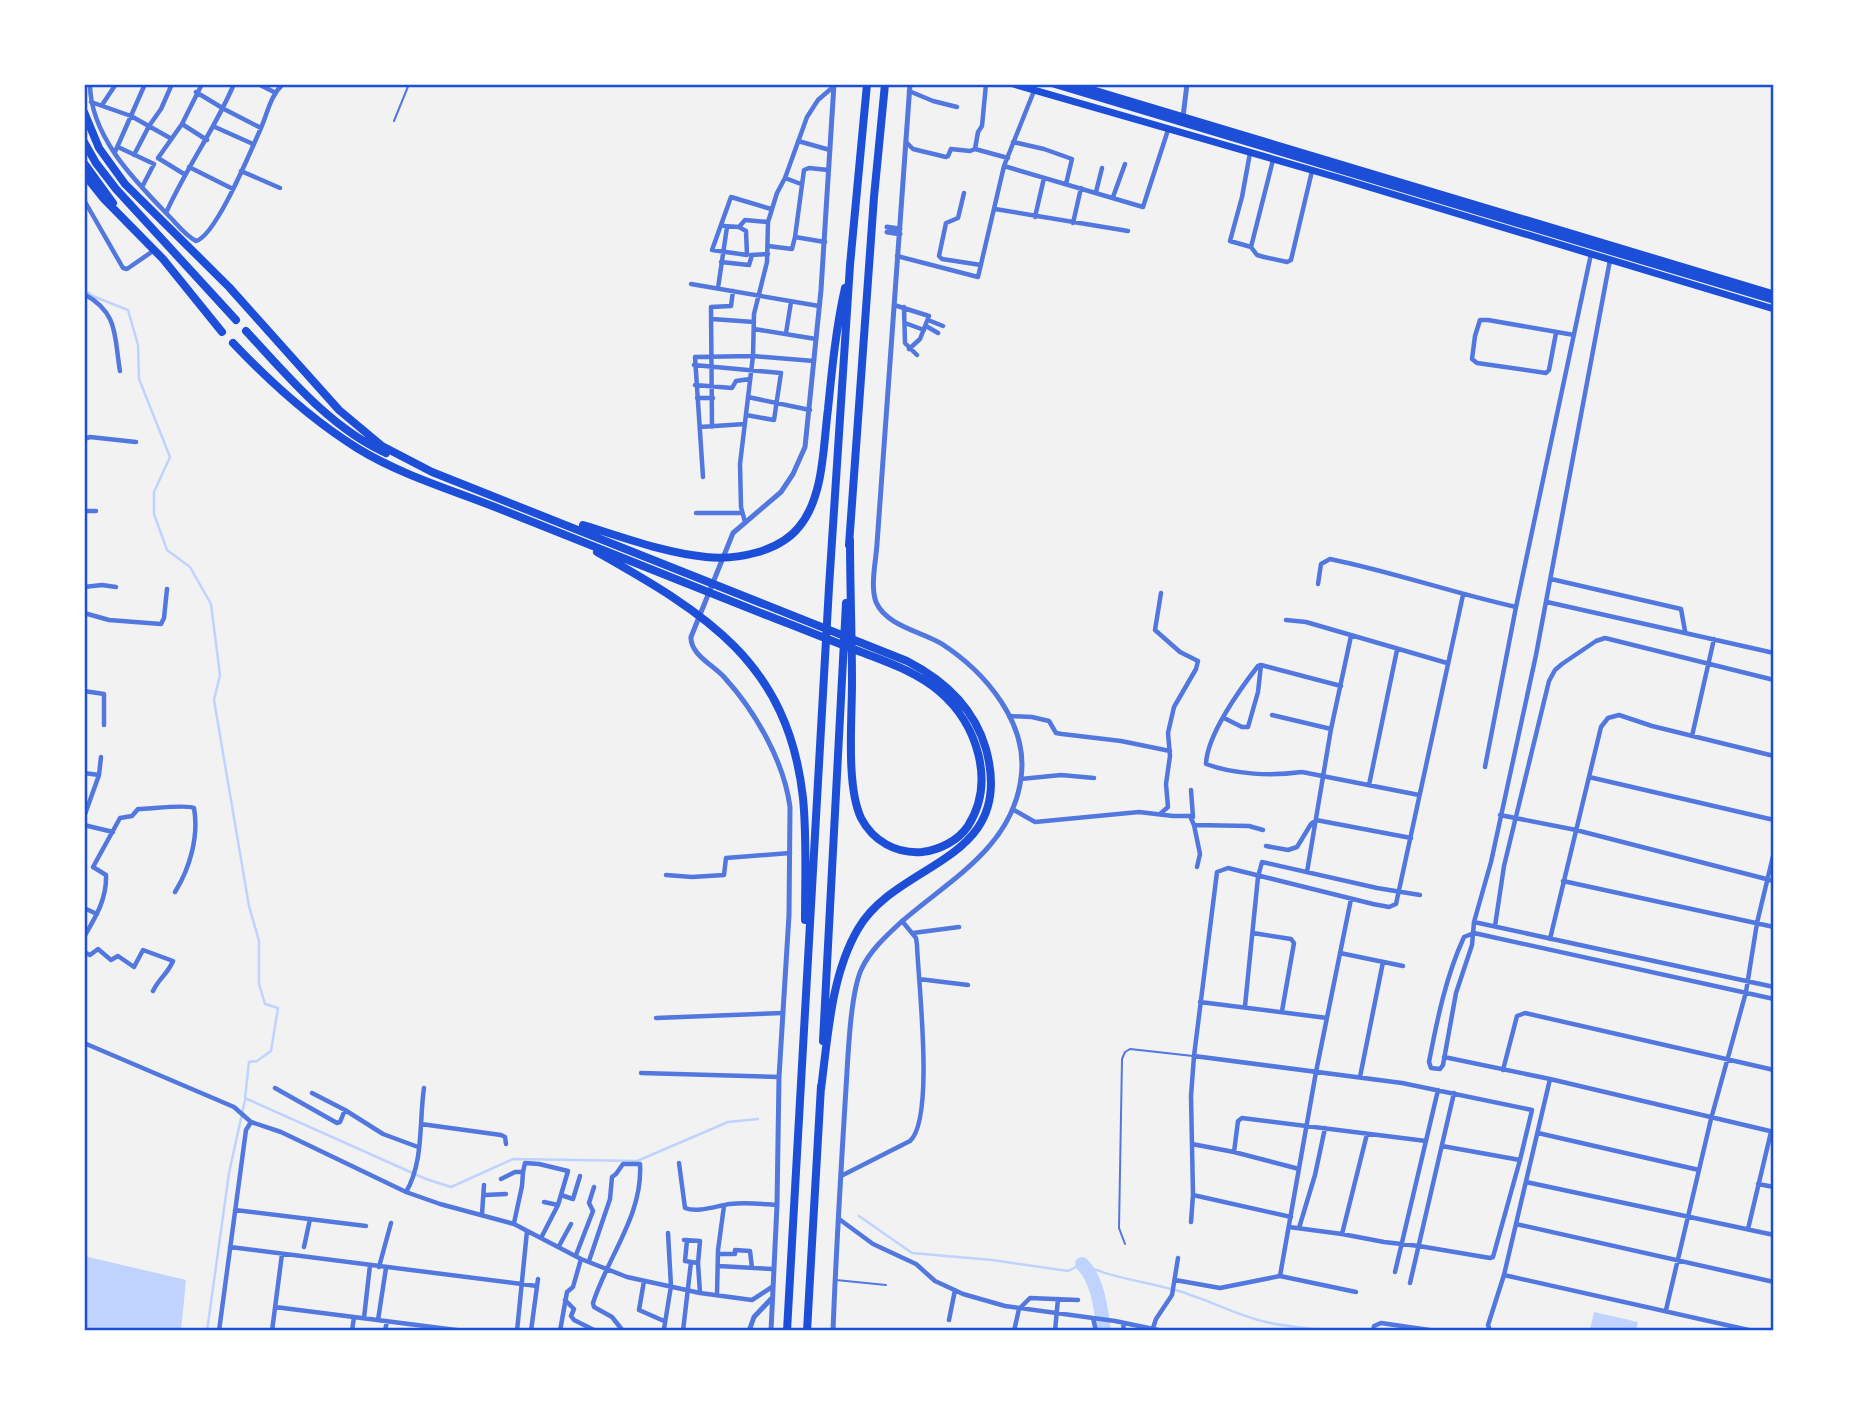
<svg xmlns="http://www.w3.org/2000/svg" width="1858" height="1415" viewBox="0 0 1858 1415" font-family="Helvetica,sans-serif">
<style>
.water{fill:#bfd3fe}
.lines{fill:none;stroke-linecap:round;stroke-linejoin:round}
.stream{stroke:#bfd3fe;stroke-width:2.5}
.river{stroke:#bfd3fe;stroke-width:14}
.service{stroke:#5277de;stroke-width:2}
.minor{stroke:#5277de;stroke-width:4.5}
.tertiary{stroke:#5277de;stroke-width:5}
.trunk{stroke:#1d4ed8;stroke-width:7}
.motorway{stroke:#1d4ed8;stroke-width:8}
.neatline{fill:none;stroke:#1d4ed8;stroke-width:2.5}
</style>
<rect width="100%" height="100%" fill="#f2f2f2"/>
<!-- water -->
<path class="water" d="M84 1256 186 1280 181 1331H84Z
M1594 1312 1638 1322 1636 1331 1590 1329Z"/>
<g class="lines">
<!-- stream -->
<path class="stream" d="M84 290 95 297 128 310 138 345 139 379 170 457 154 492V514L167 550 190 567 211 604 220 675 214 700 249 906 259 941V984L265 1004 278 1008 271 1051 257 1061 249 1062 245 1098 426 1179 451 1187 513 1159 637 1161 728 1122 758 1119
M859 1216 912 1253 992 1260 1068 1271 1082 1264C1111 1278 1143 1281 1175 1290 1206 1298 1234 1315 1266 1322 1287 1327 1309 1328 1330 1331
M207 1331 229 1173 245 1100"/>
<!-- river -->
<path class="river" d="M1082 1264C1098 1280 1101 1309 1104 1331"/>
<!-- service -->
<path class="service" d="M394 121 409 84
M1125 1244 1119 1228 1122 1059 1125 1052 1130 1049 1193 1056
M836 1280 886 1285"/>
<!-- minor -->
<path class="minor" d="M90 84C90 136 135 181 168 215 177 224 185 235 196 241 216 236 251 150 261 128 268 112 270 96 283 84
M258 84 274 92
M909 91 933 101 957 107
M196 92 224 109 261 128
M91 102 131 116 170 138
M102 105 116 84
M182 124 207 140
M215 127 253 144
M798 141 830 150
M906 142 913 149 946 157 948 156 951 149 970 151 975 149 978 132 982 126 986 84
M1013 142 1044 149 1072 159 1066 184
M118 147 154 164 142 187
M975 149 1008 158
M115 152 145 84
M1250 153 1242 197 1230 241 1251 247 1257 255 1264 257 1287 262 1291 260 1312 171
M134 155 149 126 161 109 172 84
M1004 166 1143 207 1168 130
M189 167 233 189
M241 171 280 188
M184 174 158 158 182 124 202 84
M785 178 801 184
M1096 192 1102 168
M964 193 958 218 946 223 939 256 942 259 981 265
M1113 197 1125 164
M84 200 123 268 127 269 153 251
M995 209 1128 231
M166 213C186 168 215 129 234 84
M1035 217 1044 178
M1073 223 1081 188
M724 226 739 227 745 220 768 222
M739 227 746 231 747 255 712 250 731 197 771 209
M825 242 795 237 804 170 809 168 828 170
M768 246 792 249 795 237
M1251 247 1273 160
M751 255 768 254
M897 256 978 277 1004 166 1034 91
M721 262 749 265 752 255
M691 284 819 306
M718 288 727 227
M84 294C119 313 114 336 120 371
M894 305 929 316 920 339 909 349
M904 307 905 343 917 355
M712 319 754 322
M928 320 943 326
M905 323 924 330
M926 326 938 333
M754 329 816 339
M786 333 791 302
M1556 333 1549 370 1546 373 1477 363 1472 359 1475 336 1480 320H1488L1574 335
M84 359V362
M694 365 781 373 774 420 746 415
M695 385 732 388 736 381 750 379
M748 397 810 410
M697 398H713
M700 427 745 424
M712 427 711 307 731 306 733 291
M84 439 90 437 136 442
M703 477 695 357 753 356 814 361
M84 511H96
M696 513H741
M745 522 741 507 740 464 753 356 754 314 767 262 768 222 777 193 785 178 807 117 818 100 833 87
M1551 579 1681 609 1685 631
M1318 584 1321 564 1330 559C1393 572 1453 593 1516 607
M84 587 102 585 116 587
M1547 602 1774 653
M84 613 109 620 161 624 164 618 167 589
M1286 620 1306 622 1447 663
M1261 665 1258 666C1240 689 1207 735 1206 764 1235 775 1272 776 1302 772L1419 795
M1261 665 1341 686
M84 691 104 694V725
M1272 715 1331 729
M1009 716 1032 717 1049 721 1056 733 1062 734 1121 741 1170 751
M1224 718 1242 727H1248L1258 692 1261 665
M1692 736 1714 639
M1485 767 1516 607 1591 254
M84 773 99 775
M1589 777 1774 820
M1021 779 1061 775 1094 778
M1369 785 1397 650
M1191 790 1193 817
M1014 810 1035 822 1139 812 1173 816H1190L1194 825 1249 826 1263 830
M1160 814 1168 807 1166 784 1170 756 1168 733 1174 707 1196 669 1198 661 1180 652 1155 630 1161 593
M1500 815 1576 830 1774 881
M84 817 99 775 101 757
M84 825 113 832
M1194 825 1200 854 1197 867
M1266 846 1288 850 1297 847 1311 824 1316 820 1411 838
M1307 872 1331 729 1351 636
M666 875 692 877 724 875 726 858 790 853
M1563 881 1774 927
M84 908 97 914
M1474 922 1774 987
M1495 926 1504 866 1549 681 1555 670 1562 664 1596 641 1605 638 1774 680
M913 933 959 927
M1253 933 1291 939 1294 943 1282 1011
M1474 933 1464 937C1446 976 1437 1020 1429 1062L1431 1068 1440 1069 1443 1065 1456 993 1472 945 1474 922 1491 862 1536 655 1610 260
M1474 933 1774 999
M84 937C95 918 107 899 106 875L93 867 120 818 132 816 138 809C150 809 187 804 194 808 199 836 190 868 175 892
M1550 939 1601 727 1608 718 1619 715 1652 726 1774 756
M84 952 90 955 98 949 111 960 118 956 134 967 143 950 173 961C167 975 159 978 153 991
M1340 953 1403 966
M919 979 968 985
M1200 1002 1327 1018
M1245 1006 1258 877 1262 862 1377 888 1420 895
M656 1018 783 1013
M84 1043 234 1107 251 1122
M1194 1056 1402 1083 1532 1110 1520 1160 1442 1146
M1444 1057 1550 1079 1774 1132
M1503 1070 1517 1016 1525 1013 1774 1070
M641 1073 779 1077
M1360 1077 1383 962
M275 1088 337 1123 340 1122 345 1110
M312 1093 345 1110 383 1134 418 1147
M421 1124 501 1135 505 1137 506 1144
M1538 1133 1699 1170
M1192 1144 1234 1152 1299 1169
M1234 1152 1238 1121 1242 1118 1426 1141
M679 1163 685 1208C698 1213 716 1206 730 1204 746 1202 762 1204 777 1205
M523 1172 525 1163 539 1164 568 1171 558 1205 542 1236
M841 1176 910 1141C935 1119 918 980 917 945L916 938 902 921
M501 1179 515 1172H523L522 1186 514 1223
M1526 1182 1774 1235
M1758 1184 1774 1187
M406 1192C424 1162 419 1121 424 1088
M485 1195 506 1194
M561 1195 573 1199 580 1176
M1193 1195 1291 1217
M544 1202 558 1205
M235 1210 366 1226
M482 1214 484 1185
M839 1219 873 1244 916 1264 935 1281 963 1294 1005 1306 1115 1321 1163 1331
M1191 1222 1193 1195 1191 1096 1194 1056 1217 872 1228 868 1373 904 1389 907 1396 904 1463 595
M1516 1224 1774 1282
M1289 1227 1342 1234 1384 1242 1419 1246 1490 1258 1493 1257 1520 1160
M1299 1228 1315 1175 1325 1128
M1748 1229 1771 1132
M1342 1234 1367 1134
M684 1240 700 1241 698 1263 700 1293
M687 1240 685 1261 698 1263
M559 1246 571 1224
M230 1247 537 1286
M304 1247 310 1219
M718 1254H735V1250L750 1251 752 1268
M576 1255 593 1211 589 1203 594 1187
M589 1261 610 1199 612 1177 616 1174 623 1164H640C643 1215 608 1256 593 1303L594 1307 612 1317 623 1331
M718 1266 773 1269
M379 1267 391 1223
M1395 1272 1438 1090
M1504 1275 1753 1331
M1280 1276 1316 1072 1351 899
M1175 1280 1220 1288 1280 1276 1356 1292
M644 1281 639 1310 664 1321
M1410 1283 1454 1093
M717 1295 718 1250 724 1206
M565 1300 574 1309 571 1316 574 1320 596 1331
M275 1307 464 1331
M1666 1310 1711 1119 1746 992 1757 923 1774 852
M364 1318 370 1265
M1093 1318 1096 1331
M378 1320 386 1268
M949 1320 955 1290
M1123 1323 1124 1331
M1153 1328 1156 1319 1172 1295 1178 1258
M664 1329 671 1286 668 1233
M219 1331 246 1130 251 1122 281 1132 406 1192 440 1204 514 1224 581 1259 627 1277 700 1293 752 1300 772 1287
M272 1331 282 1254
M352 1331 354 1317
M385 1331 387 1321
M517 1331 527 1231
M531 1331 538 1279
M560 1331 567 1292 573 1287 581 1259
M683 1331 691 1262
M1014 1331 1019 1309 1030 1298 1078 1300
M1055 1331 1058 1299
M1373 1331 1374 1326 1381 1323 1436 1331
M1490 1331 1488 1325 1504 1275 1550 1079"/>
<!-- tertiary -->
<path class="tertiary" d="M1183 117 1187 84
M887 227 900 229
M887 232 900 234
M749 1331 754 1317 771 1299
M771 1331 777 1205 779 1077 789 915 790 807C784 761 755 711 724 677 713 665 690 654 691 637L733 533 781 492 793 474 805 447 821 290 834 84
M833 1331C836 1250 841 1169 846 1088 848 1059 850 992 862 968 870 951 885 937 899 924 947 881 1012 849 1021 778 1029 723 985 672 942 644 923 632 886 626 876 602 870 586 876 561 877 544L910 84"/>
<!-- trunk -->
<path class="trunk" d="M1013 84 1339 178 1774 309
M1074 84 1774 294"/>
<!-- motorway -->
<path class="motorway" d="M1055 84 1774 300
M84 112 99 148 125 184 229 287 339 410 382 446 432 472 907 661C944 680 974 707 986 749 1017 863 898 860 858 929 831 975 828 1036 821 1089
M84 142 96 163 116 189 236 320
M84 163 113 203
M84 174 104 199 163 259 222 332
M246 331C287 375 330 428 386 453
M233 343C270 382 312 420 357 448 399 474 449 489 495 507 585 543 676 579 766 615 798 627 829 640 861 652 889 663 917 672 940 692 977 724 996 782 968 826 958 841 939 850 922 852 896 854 873 841 861 818 846 786 852 719 852 683 852 635 850 588 850 540
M583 525C623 537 664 553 706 557 737 560 779 552 799 527 824 497 823 447 828 409 832 369 836 328 845 288
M849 545 874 197 885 84
M597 552C705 613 788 662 803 798 807 838 805 880 805 920
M823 1041 846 603
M787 1331 829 587 850 265 867 84
M807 1331 821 1086"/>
</g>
<!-- border -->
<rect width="1858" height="1415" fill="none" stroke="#ffffff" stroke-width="172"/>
<rect x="86" y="86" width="1686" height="1243" class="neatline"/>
</svg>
